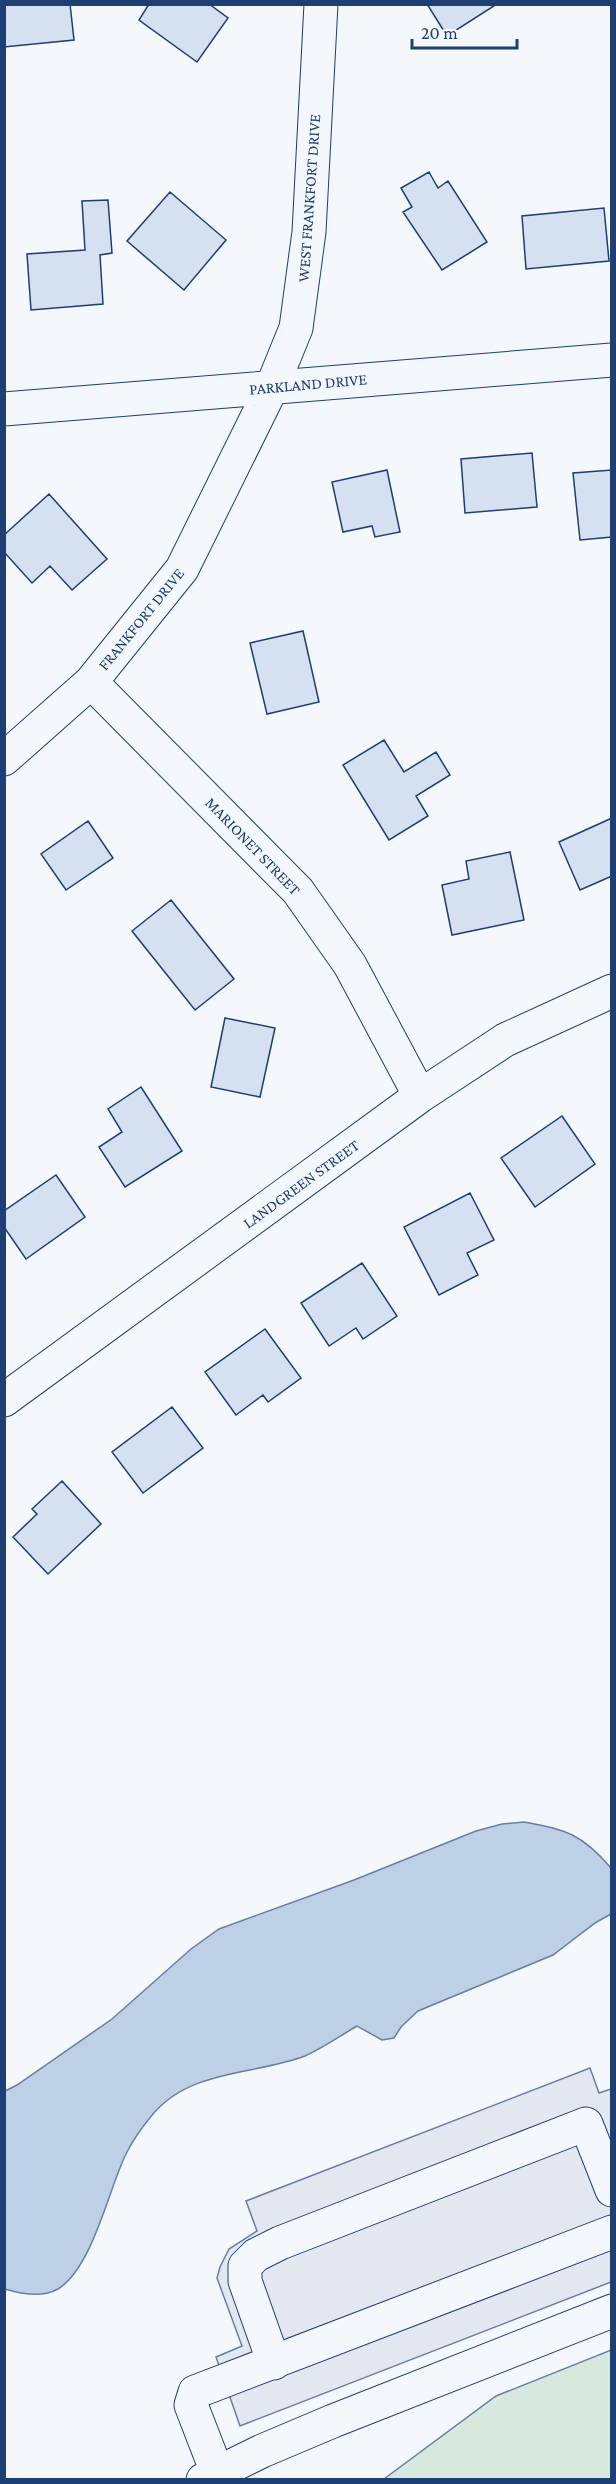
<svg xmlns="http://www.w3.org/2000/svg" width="616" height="2484" viewBox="0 0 616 2484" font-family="'Crimson Pro',serif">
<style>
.green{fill:#d7e8df;stroke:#687fa3;stroke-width:1.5}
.parking{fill:#e3e8f0;stroke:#687fa3;stroke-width:1.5}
.water{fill:#bed0e5;stroke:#687fa3;stroke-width:1.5}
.building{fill:#d5e0f0;stroke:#1d3f73;stroke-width:1.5}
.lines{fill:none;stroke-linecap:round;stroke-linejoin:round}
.minor-casing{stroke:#1d3f73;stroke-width:35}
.minor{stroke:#f4f7fb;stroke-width:33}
.labels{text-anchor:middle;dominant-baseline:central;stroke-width:4.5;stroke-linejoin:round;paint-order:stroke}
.street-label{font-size:16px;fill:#1d3f73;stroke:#f4f7fb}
</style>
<rect width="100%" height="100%" fill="#f4f7fb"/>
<!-- green -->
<path class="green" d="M611 2350V2479H384L496 2396Z"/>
<!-- parking -->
<path class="parking" d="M590 2068 599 2093 611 2089V2282L240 2426 216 2357 242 2346 217 2278 220 2267 229 2249 257 2231 246 2201Z"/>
<!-- water -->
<path class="water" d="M524 1822C566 1829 583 1835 611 1868V1914L595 1923 553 1955 418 2011 401 2027 394 2038 382 2040 357 2026C340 2036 323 2048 305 2056 255 2075 191 2069 153 2114 143 2126 132 2141 125 2156 108 2192 92 2268 58 2289 42 2298 21 2294 5 2289V2091L17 2085 112 2019 191 1949 219 1929 354 1880 476 1831 502 1824Z"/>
<!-- building -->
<path class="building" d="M4 4H70L74 40 4 47Z
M149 4H209L228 18 197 62 139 20Z
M427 4H497L447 36Z
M429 172 438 188 448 181 487 242 442 270 403 212 412 207 401 188Z
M170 192 226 240 184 290 127 241Z
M108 200 112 253 100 255 103 304 31 310 27 254 85 250 82 201Z
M604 208 609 261 526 269 522 216Z
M532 453 537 507 465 513 461 459Z
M387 470 400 532 375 537 372 526 343 532 332 482Z
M612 470V537L580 540 573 473Z
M49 494 107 559 72 590 50 566 32 583 4 552V535Z
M303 631 319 702 267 714 250 643Z
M384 740 404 772 436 752 450 775 416 796 428 816 389 840 343 765Z
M612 818V876L580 890 559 842Z
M88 821 113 858 66 890 41 854Z
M510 852 524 920 452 935 442 885 469 879 466 861Z
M171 900 234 979 195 1010 132 931Z
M225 1018 275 1028 260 1097 211 1087Z
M141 1087 182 1151 125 1187 99 1147 122 1132 108 1109Z
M562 1116 595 1164 535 1207 501 1158Z
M56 1175 85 1217 26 1259 4 1227V1211Z
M470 1193 494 1240 467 1253 478 1275 439 1295 404 1227Z
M362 1263 397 1316 363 1339 356 1328 329 1346 301 1303Z
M265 1329 301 1378 268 1402 263 1395 236 1415 205 1372Z
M172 1407 203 1448 143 1493 112 1452Z
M62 1481 101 1524 48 1574 13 1537 37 1514 32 1509Z"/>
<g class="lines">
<!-- minor casing -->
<g class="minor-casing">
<path id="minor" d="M4 409 612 360
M91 682 298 891 350 965 420 1096
M4 759 91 682 182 569 272 387 296 328 309 232 321 4
M4 1400 420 1096 505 1040 612 991
M274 2363 245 2281V2266L256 2255 280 2243 586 2124 612 2190
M203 2480 262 2451 333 2421 612 2311
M220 2480 191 2405 195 2392 612 2232"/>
</g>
<!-- minor -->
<use href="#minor" class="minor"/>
</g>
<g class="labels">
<!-- street labels -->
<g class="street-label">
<text transform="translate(309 198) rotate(-86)">WEST FRANKFORT DRIVE</text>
<text transform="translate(308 384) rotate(-5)">PARKLAND DRIVE</text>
<text transform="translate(141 619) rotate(-51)">FRANKFORT DRIVE</text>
<text transform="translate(253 846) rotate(46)">MARIONET STREET</text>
<text transform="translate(301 1184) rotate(-36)">LANDGREEN STREET</text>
</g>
</g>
<!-- border -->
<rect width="616" height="2484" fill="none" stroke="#1d3f73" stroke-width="12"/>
<!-- scale -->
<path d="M412 39v9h105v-9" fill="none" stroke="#1d3f73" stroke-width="3"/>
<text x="421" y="39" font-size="18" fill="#1d3f73" stroke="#f4f7fb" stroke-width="4.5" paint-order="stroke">20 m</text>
</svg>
